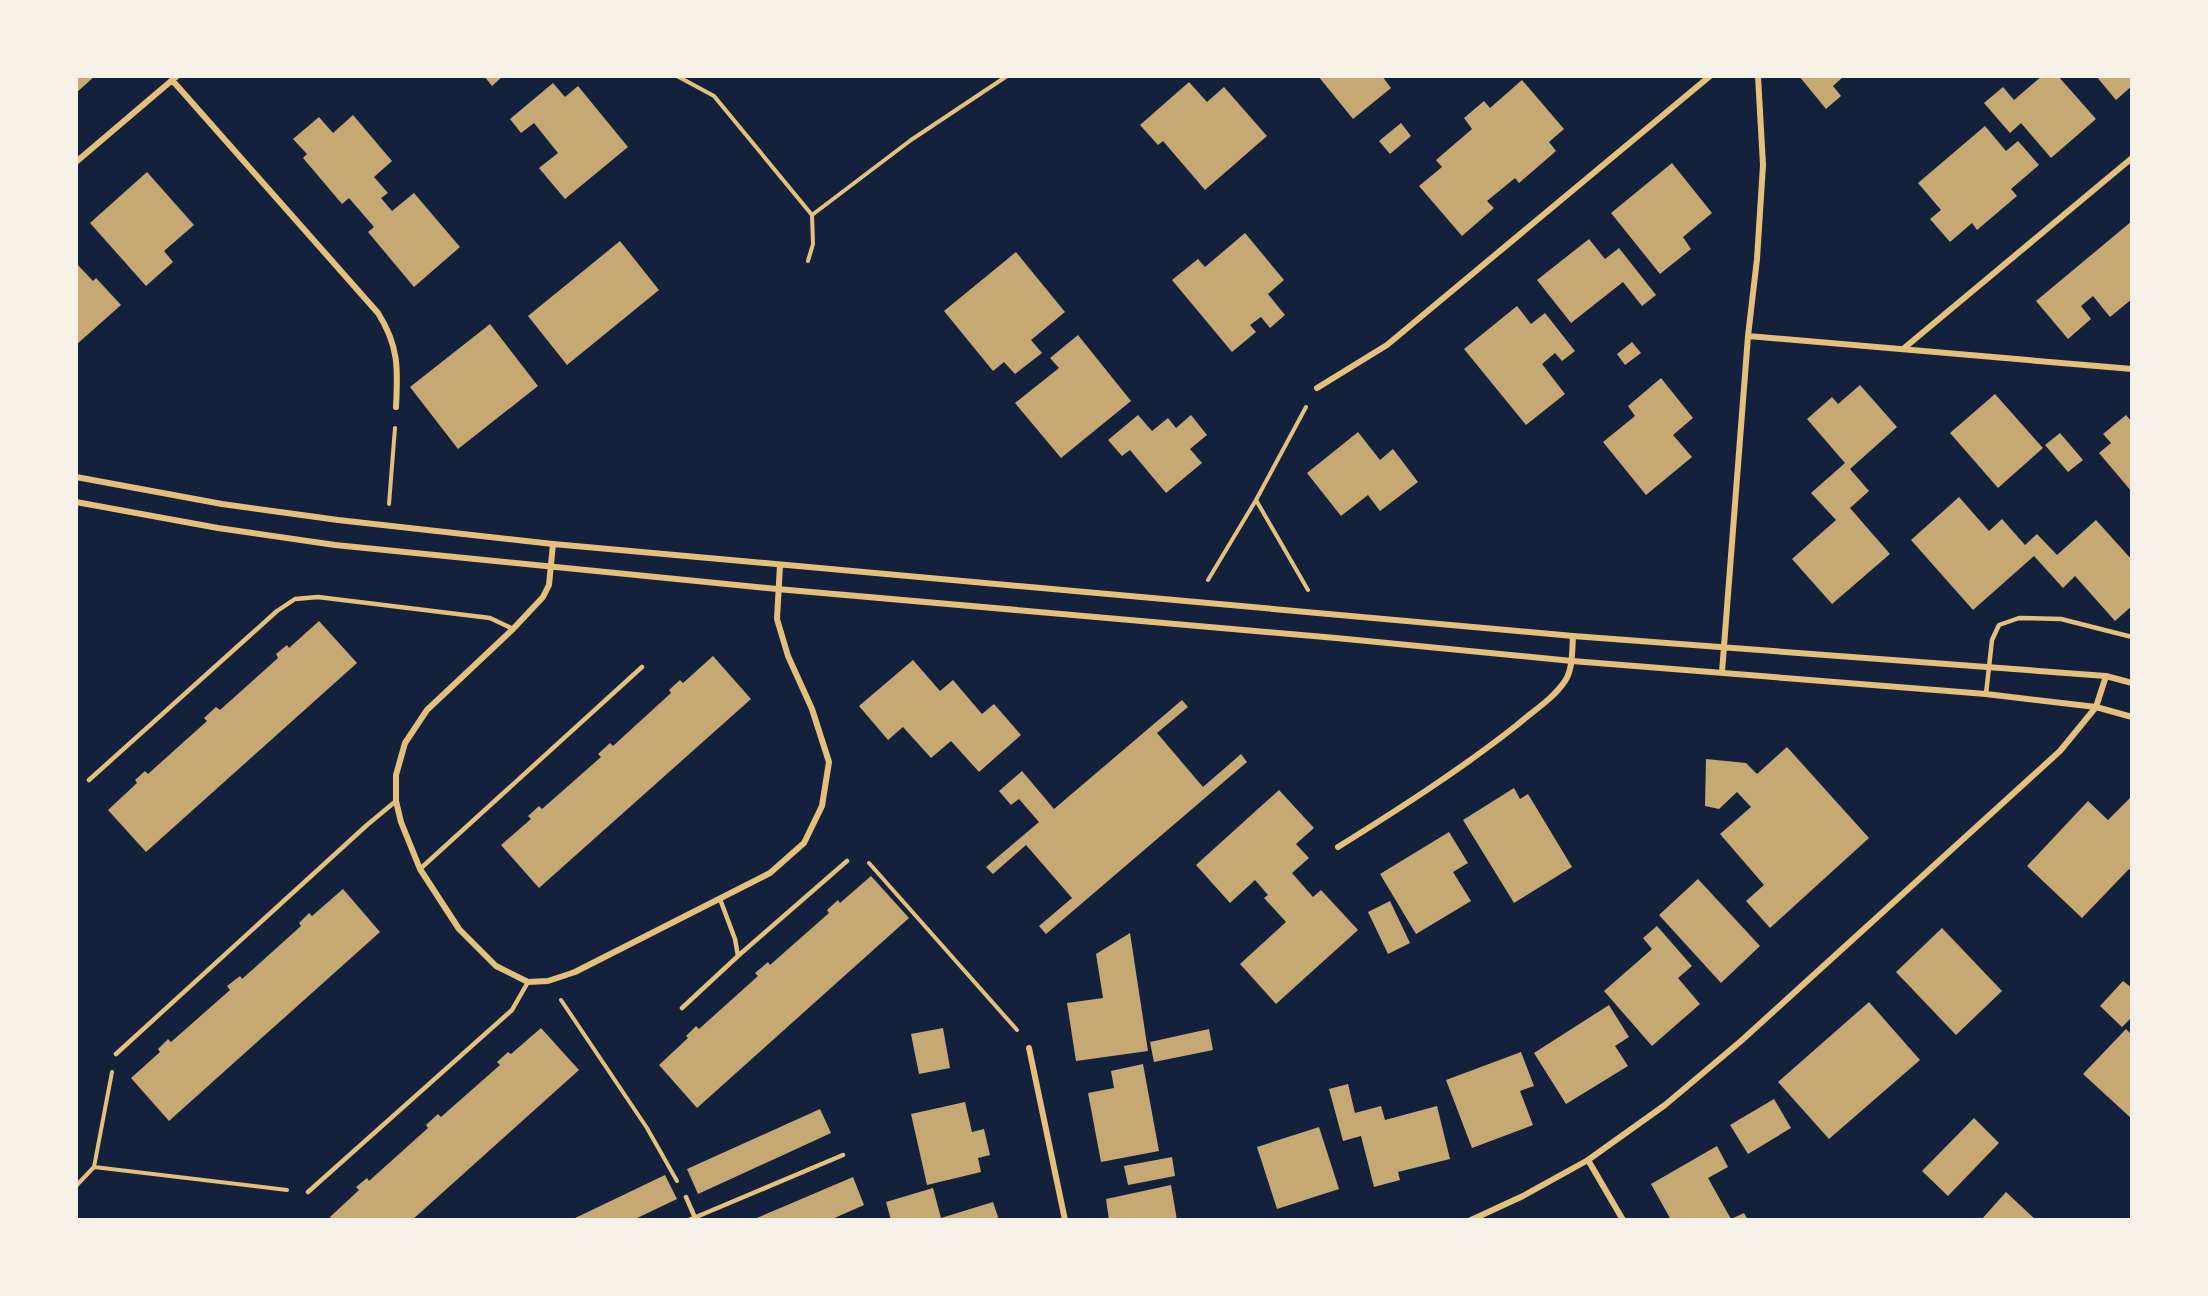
<svg xmlns="http://www.w3.org/2000/svg" width="2208" height="1296" viewBox="0 0 2208 1296" font-family="'Exo 2',sans-serif">
<style>
.building{fill:#c6a872}
.lines{fill:none;stroke-linecap:round;stroke-linejoin:round}
.path{stroke:#e5c07b;stroke-width:4}
.service{stroke:#e5c07b;stroke-width:4.5}
.minor{stroke:#e5c07b;stroke-width:6}
</style>
<rect width="100%" height="100%" fill="#14213d"/>
<!-- building -->
<path class="building" d="M76 76H95L76 93Z
M484 76H503L492 86Z
M1318 76H1382L1391 88 1353 119Z
M1799 76H1844L1833 86 1841 96 1826 109Z
M2042 76H2058L2096 119 2051 158 2021 123 2010 133 1984 103 2003 87 2014 100Z
M2096 76H2132V86L2116 100Z
M1522 80 1564 129 1549 142 1556 151 1519 183 1515 178 1487 201 1494 208 1462 236 1419 186 1442 167 1436 160 1472 129 1464 118 1484 101 1490 108Z
M1189 82 1207 102 1224 87 1267 136 1205 190 1163 141 1158 145 1140 125Z
M553 83 565 97 578 86 628 147 565 199 539 168 558 153 534 123 521 133 510 119Z
M353 115 392 161 374 177 388 193 381 198 392 211 414 193 460 247 414 287 368 232 374 227 349 198 342 204 303 158 307 154 293 139 319 117 333 133Z
M1401 123 1411 136 1390 154 1379 141Z
M1985 126 2006 151 2018 141 2039 165 2011 189 2017 196 1977 230 1972 223 1950 242 1930 219 1941 210 1918 183Z
M1672 163 1712 213 1683 237 1691 249 1660 274 1611 213Z
M147 172 194 225 164 251 173 262 146 286 90 223Z
M2132 221V299L2110 317 2093 296 2081 306 2091 319 2068 339 2036 301Z
M1245 233 1284 280 1268 294 1285 315 1270 328 1261 317 1250 325 1256 332 1232 352 1172 280 1198 259 1205 267Z
M1589 239 1605 259 1619 248 1656 295 1642 306 1623 282 1571 323 1537 280Z
M620 241 659 290 567 365 528 316Z
M1016 252 1065 312 1031 340 1042 353 1015 374 1004 362 993 371 944 311Z
M76 263 93 281 96 278 121 305 76 345Z
M1517 306 1531 324 1545 313 1575 351 1562 361 1555 353 1542 364 1565 394 1526 425 1464 349Z
M490 324 538 386 458 449 410 387Z
M1078 335 1131 401 1061 458 1015 403 1059 368 1050 358Z
M1632 342 1641 353 1625 365 1617 354Z
M1661 378 1693 418 1673 435 1692 457 1646 495 1603 442 1635 416 1628 406Z
M1860 385 1897 427 1850 469 1869 491 1850 508 1890 554 1832 604 1792 559 1836 520 1811 493 1845 463 1807 419 1832 397 1838 404Z
M1995 394 2043 448 1998 488 1950 433Z
M1138 415 1152 431 1168 418 1176 428 1191 415 1207 435 1190 449 1202 463 1166 493 1130 450 1122 456 1108 440Z
M2126 415 2132 422V492L2099 453 2111 443 2103 434Z
M1358 432 1380 460 1393 449 1418 482 1380 511 1368 495 1341 516 1307 473Z
M2060 433 2083 460 2068 472 2045 445Z
M1959 497 1989 531 2002 519 2025 545 2037 534 2057 555 2096 520 2132 560V606L2115 621 2075 576 2063 588 2034 556 1973 610 1911 540Z
M319 621 357 663 146 852 108 810 137 783 135 780 145 771 148 774 207 721 204 718 216 707 220 710 278 658 276 654 287 645 289 648Z
M713 656 751 699 539 888 501 845 531 819 528 816 539 806 542 809 601 757 598 754 610 743 613 746 671 693 669 690 680 680 683 683Z
M913 660 940 691 953 680 982 714 994 704 1021 735 979 772 951 741 931 758 903 727 888 740 859 706Z
M1182 700 1188 707 1157 733 1203 787 1241 754 1247 762 1046 934 1039 926 1072 898 1026 845 993 874 986 867 1039 822 1019 799 1011 805 999 791 1022 771 1054 809Z
M1787 747 1869 838 1770 928 1746 901 1764 885 1720 834 1751 807 1737 792 1719 809 1705 806 1706 759 1746 763 1757 774Z
M1514 788 1520 799 1528 794 1572 867 1514 903 1463 820Z
M1279 790 1314 828 1296 844 1309 858 1292 873 1313 897 1321 890 1358 930 1276 1004 1240 964 1286 922 1264 898 1268 895 1255 880 1230 903 1196 865Z
M2132 796V872L2129 869 2082 918 2027 866 2088 801 2108 820Z
M1449 832 1468 863 1453 872 1471 901 1416 934 1380 874Z
M871 876 909 918 697 1108 659 1065 688 1038 686 1036 696 1026 699 1029 758 976 755 973 768 962 770 965 829 913 827 910 838 900 840 903Z
M1698 879 1760 946 1721 983 1659 915Z
M343 889 380 932 169 1121 131 1078 160 1052 158 1049 168 1039 171 1042 230 990 227 986 240 976 242 979 301 926 299 923 309 913 312 916Z
M1390 901 1410 943 1388 954 1368 912Z
M1657 926 1692 966 1678 978 1700 1004 1652 1046 1604 991 1652 949 1643 938Z
M1942 928 2002 991 1956 1035 1896 972Z
M1130 933 1148 1051 1076 1061 1067 1003 1103 998 1096 954Z
M2123 981 2132 988V1017L2122 1027 2100 1006Z
M1869 1002 1920 1060 1829 1139 1778 1082Z
M1609 1005 1629 1037 1615 1046 1628 1066 1566 1104 1534 1053Z
M541 1028 579 1070 412 1220H332L330 1217 359 1190 356 1187 367 1178 369 1181 428 1128 426 1125 438 1114 441 1117 500 1065 497 1062 508 1052 511 1054Z
M943 1028 950 1068 919 1074 911 1034Z
M1209 1029 1213 1050 1154 1062 1150 1042Z
M2126 1029 2132 1035V1119L2083 1074Z
M1521 1052 1534 1086 1520 1091 1533 1125 1472 1148 1446 1080Z
M1143 1064 1159 1151 1101 1162 1088 1093 1114 1088 1111 1071Z
M1348 1084 1355 1113 1381 1106 1385 1120 1437 1106 1450 1159 1398 1172 1400 1180 1374 1187 1361 1136 1343 1141 1329 1089Z
M1774 1099 1791 1128 1748 1154 1730 1125Z
M965 1102 972 1132 984 1129 990 1155 978 1158 981 1172 927 1185 911 1114Z
M820 1109 831 1133 698 1194 687 1169Z
M1974 1118 1999 1143 1948 1196 1922 1171Z
M1319 1127 1339 1189 1277 1209 1257 1147Z
M1717 1146 1728 1167 1708 1178 1731 1219 1744 1213 1748 1220H1671L1651 1184Z
M1172 1157 1175 1176 1128 1185 1124 1166Z
M665 1175 677 1199 633 1220H571Z
M853 1177 864 1205 830 1220H752Z
M1171 1185 1177 1220H1109L1106 1199Z
M933 1188 941 1218 993 1202 999 1220H891L886 1202Z
M2006 1192 2036 1220H1981Z"/>
<g class="lines">
<!-- path -->
<path class="path" d="M677 76 714 96 812 215 813 244 808 261
M812 215 911 140 1007 76
M1256 500 1308 590
M389 504 395 428
M1208 580 1256 500 1306 407
M869 863 1017 1030
M561 1000 647 1128 677 1181
M94 1167 287 1190
M76 1186 94 1167 112 1072"/>
<!-- service -->
<path class="service" d="M1986 694 1992 640 1999 625 2019 618 2061 619 2132 637
M89 780 277 611 295 599 318 597 490 618 513 629
M420 869 642 667
M720 899 735 939 738 956
M682 1008 738 956 847 861
M116 1054 367 825 396 801
M308 1192 512 1010 528 982
M686 1197 696 1220
M689 1220 843 1155"/>
<!-- minor -->
<path class="minor" d="M172 80 378 313C399 346 398 369 396 407
M76 162 177 76
M1748 336 2132 369
M1903 349 2132 158
M1317 388 1387 345 1710 76
M76 477 222 504 338 520 553 544 1573 636 2106 676 2132 683
M76 502 218 528 335 545 777 589 1336 638 1572 661 1986 694 2096 707 2132 717
M553 544 549 585 543 597 513 629 427 710 405 743 396 775V801L401 822 420 869 459 929 496 966 528 982 548 981 575 972 770 873 804 843 822 806 829 762 812 709 788 656 777 619 780 565
M1722 672 1748 336 1757 259 1763 165 1758 76
M1338 847C1399 809 1460 770 1517 725 1533 711 1553 699 1565 681 1573 669 1572 651 1573 636
M1029 1048 1065 1220
M1588 1160 1623 1220
M1471 1220 1523 1196 1588 1160 1665 1105 1741 1041 2060 751 2096 707 2106 676"/>
</g>
<!-- border -->
<rect width="2208" height="1296" fill="none" stroke="#f6f1e7" stroke-width="156"/>
</svg>
